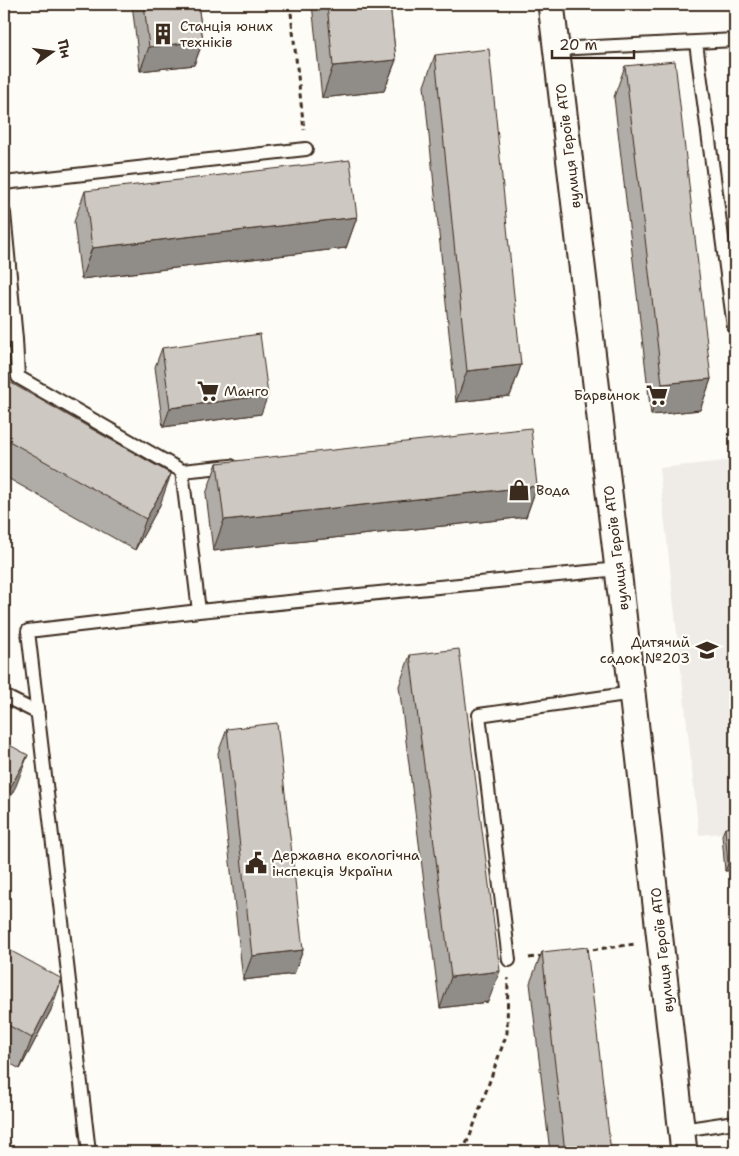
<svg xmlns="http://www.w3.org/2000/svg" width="739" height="1156" viewBox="0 0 739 1156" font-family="'Shantell Sans',sans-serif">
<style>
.built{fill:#efece7}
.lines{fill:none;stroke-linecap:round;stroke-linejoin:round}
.service-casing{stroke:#3b2a1e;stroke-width:16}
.minor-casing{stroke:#3b2a1e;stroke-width:29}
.path{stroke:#3b2a1e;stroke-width:3;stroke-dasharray:5 4;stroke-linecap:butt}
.service{stroke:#fdfcf7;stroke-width:12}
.minor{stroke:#fdfcf7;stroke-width:25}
.wall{fill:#b0aca7;stroke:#3b2a1e}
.shaded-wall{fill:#908c88;stroke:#3b2a1e}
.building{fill:#cdc8c2;stroke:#3b2a1e}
.labels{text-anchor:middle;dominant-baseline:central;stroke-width:4.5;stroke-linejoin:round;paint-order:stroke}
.poi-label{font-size:14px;fill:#3b2a1e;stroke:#fdfcf7;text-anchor:start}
.street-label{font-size:14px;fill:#3b2a1e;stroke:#fdfcf7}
</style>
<rect width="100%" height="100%" fill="#fdfcf7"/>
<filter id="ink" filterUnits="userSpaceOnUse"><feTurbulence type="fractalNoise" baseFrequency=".02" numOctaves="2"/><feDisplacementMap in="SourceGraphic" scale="10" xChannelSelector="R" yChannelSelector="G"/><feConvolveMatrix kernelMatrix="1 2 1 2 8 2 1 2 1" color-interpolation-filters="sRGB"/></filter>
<g filter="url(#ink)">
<!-- built -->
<path class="built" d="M735 460V832L699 835 659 468Z"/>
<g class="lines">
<!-- service casing -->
<g class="service-casing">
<path id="service" d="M696 43 734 327H735
M556 49 735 40
M4 183 306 149
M4 213 16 339
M4 333 16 339 18 377 182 471 231 466
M182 471 199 611
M4 696 38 713
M509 960 479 715 633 693
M682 1130 735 1122
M89 1152 28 631 199 611 618 569"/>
</g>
<!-- minor casing -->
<g class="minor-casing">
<path id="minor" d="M551 4 618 569 684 1152"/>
</g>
<!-- path -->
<path class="path" d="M290 4 304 130
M584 951 635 944
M529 958 543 956
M462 1152 470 1136 507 1033 508 978"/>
<!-- service -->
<use href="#service" class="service"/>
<!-- minor -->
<use href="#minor" class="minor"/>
</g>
<!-- wall -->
<path class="wall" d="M132 4H198L203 41 194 65 140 71Z
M312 4H390L396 60 384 91 322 98Z
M435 55 521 365 510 396 456 402 424 86Z
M625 66 711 379 700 410 651 415 614 97Z
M85 191 357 217 346 248 81 279 74 222Z
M162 348 261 414 163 427 155 367Z
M4 379 160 505 135 550 4 476Z
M217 463 537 486 526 517 213 551 206 494Z
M410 655 488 1002 440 1008 399 686Z
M227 729 303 950 294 974 243 980 218 753Z
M725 828 735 870 725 871 722 835Z
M4 947 51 1010 20 1069 4 1060Z
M542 952 611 1152H550L530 983Z"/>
<!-- shaded-wall -->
<path class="shaded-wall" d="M203 41 194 65 140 71 149 47Z
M396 60 384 91 322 98 333 66Z
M357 217 346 248 81 279 92 248Z
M521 365 510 396 456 402 467 371Z
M711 379 700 410 651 415 662 384Z
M268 395 261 414 163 427 170 408Z
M171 474 160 505 135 550 146 519Z
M537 486 526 517 213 551 224 520Z
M28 755 16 786 4 809V799Z
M735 863V870L725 871 728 864Z
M303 950 294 974 243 980 252 956Z
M500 971 488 1002 440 1008 451 977Z
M62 979 51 1010 20 1069 32 1038Z"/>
<!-- building -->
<path class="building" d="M144 4H198L203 41 149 47Z
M327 4H390L396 60 333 66Z
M489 49 521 365 467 371 435 55Z
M675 61 711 379 662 384 625 66Z
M350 160 357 217 92 248 85 191Z
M260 334 268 395 170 408 162 348Z
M4 379 171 474 146 519 4 438Z
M531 428 537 486 224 520 217 463Z
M459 649 500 971 451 977 410 655Z
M277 723 303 950 252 956 227 729Z
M4 742 28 755 4 799Z
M735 827V863L728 864 725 828Z
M4 947 62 979 32 1038 4 1023Z
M587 947 611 1152H565L542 952Z"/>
</g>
<!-- icons -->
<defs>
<g id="building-bare" transform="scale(1.725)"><path d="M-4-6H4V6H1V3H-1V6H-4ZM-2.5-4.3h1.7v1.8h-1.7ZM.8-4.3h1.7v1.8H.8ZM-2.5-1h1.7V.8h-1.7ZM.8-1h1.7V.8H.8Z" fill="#3b2a1e" stroke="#fdfcf7" stroke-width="2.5" paint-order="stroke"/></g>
<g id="supermarket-bare" transform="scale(1.725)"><path d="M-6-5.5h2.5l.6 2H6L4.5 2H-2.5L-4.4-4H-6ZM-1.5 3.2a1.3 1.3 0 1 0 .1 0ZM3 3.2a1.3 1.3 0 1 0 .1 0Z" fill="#3b2a1e" stroke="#fdfcf7" stroke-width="2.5" paint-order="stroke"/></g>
<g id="shop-bare" transform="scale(1.725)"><path d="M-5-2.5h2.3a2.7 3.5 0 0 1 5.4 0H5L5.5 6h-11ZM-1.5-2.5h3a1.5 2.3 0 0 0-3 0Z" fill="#3b2a1e" stroke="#fdfcf7" stroke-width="2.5" paint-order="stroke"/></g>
<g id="school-bare" transform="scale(1.725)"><path d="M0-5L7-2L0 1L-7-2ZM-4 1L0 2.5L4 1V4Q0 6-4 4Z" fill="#3b2a1e" stroke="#fdfcf7" stroke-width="2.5" paint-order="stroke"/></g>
<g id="civic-bare" transform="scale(1.725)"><path d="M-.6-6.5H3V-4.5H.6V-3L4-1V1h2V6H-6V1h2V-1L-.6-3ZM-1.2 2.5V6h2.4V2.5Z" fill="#3b2a1e" stroke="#fdfcf7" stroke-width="2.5" paint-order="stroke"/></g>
</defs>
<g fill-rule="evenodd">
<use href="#building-bare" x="163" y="34"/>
<use href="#supermarket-bare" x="208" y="391"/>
<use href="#supermarket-bare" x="657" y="395"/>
<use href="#shop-bare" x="519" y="490"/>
<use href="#school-bare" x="707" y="650"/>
<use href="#civic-bare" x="256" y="863"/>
</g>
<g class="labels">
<!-- poi labels -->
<g class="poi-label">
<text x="180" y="26">Станція юних<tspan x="180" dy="16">техніків</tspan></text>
<text x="224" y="391">Манго</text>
<text x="640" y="395" text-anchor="end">Барвинок</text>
<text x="536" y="490">Вода</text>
<text x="690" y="642" text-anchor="end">Дитячий<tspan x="690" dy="16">садок №203</tspan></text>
<text x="272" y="855">Державна екологічна<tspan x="272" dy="16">інспекція України</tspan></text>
</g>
<!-- street labels -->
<g class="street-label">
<text transform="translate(568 146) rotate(-97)">вулиця Героїв АТО</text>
<text transform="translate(616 548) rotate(-97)">вулиця Героїв АТО</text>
<text transform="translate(662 950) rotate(-96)">вулиця Героїв АТО</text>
</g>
</g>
<!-- margin -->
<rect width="739" height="1156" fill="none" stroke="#fdfcf7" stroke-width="20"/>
<rect x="10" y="10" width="719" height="1136" fill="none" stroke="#3b2a1e" stroke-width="2" filter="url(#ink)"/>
<!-- north arrow -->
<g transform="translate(52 52) rotate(76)" stroke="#fdfcf7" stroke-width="4" paint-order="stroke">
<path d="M0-4L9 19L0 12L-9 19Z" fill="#3b2a1e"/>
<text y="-8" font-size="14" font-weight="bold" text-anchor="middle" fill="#3b2a1e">Пн</text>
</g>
<!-- scale -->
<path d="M552 50v8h82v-8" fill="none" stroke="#3b2a1e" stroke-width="2.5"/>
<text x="559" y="50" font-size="15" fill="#3b2a1e" stroke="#fdfcf7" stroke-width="4" paint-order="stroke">20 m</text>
</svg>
